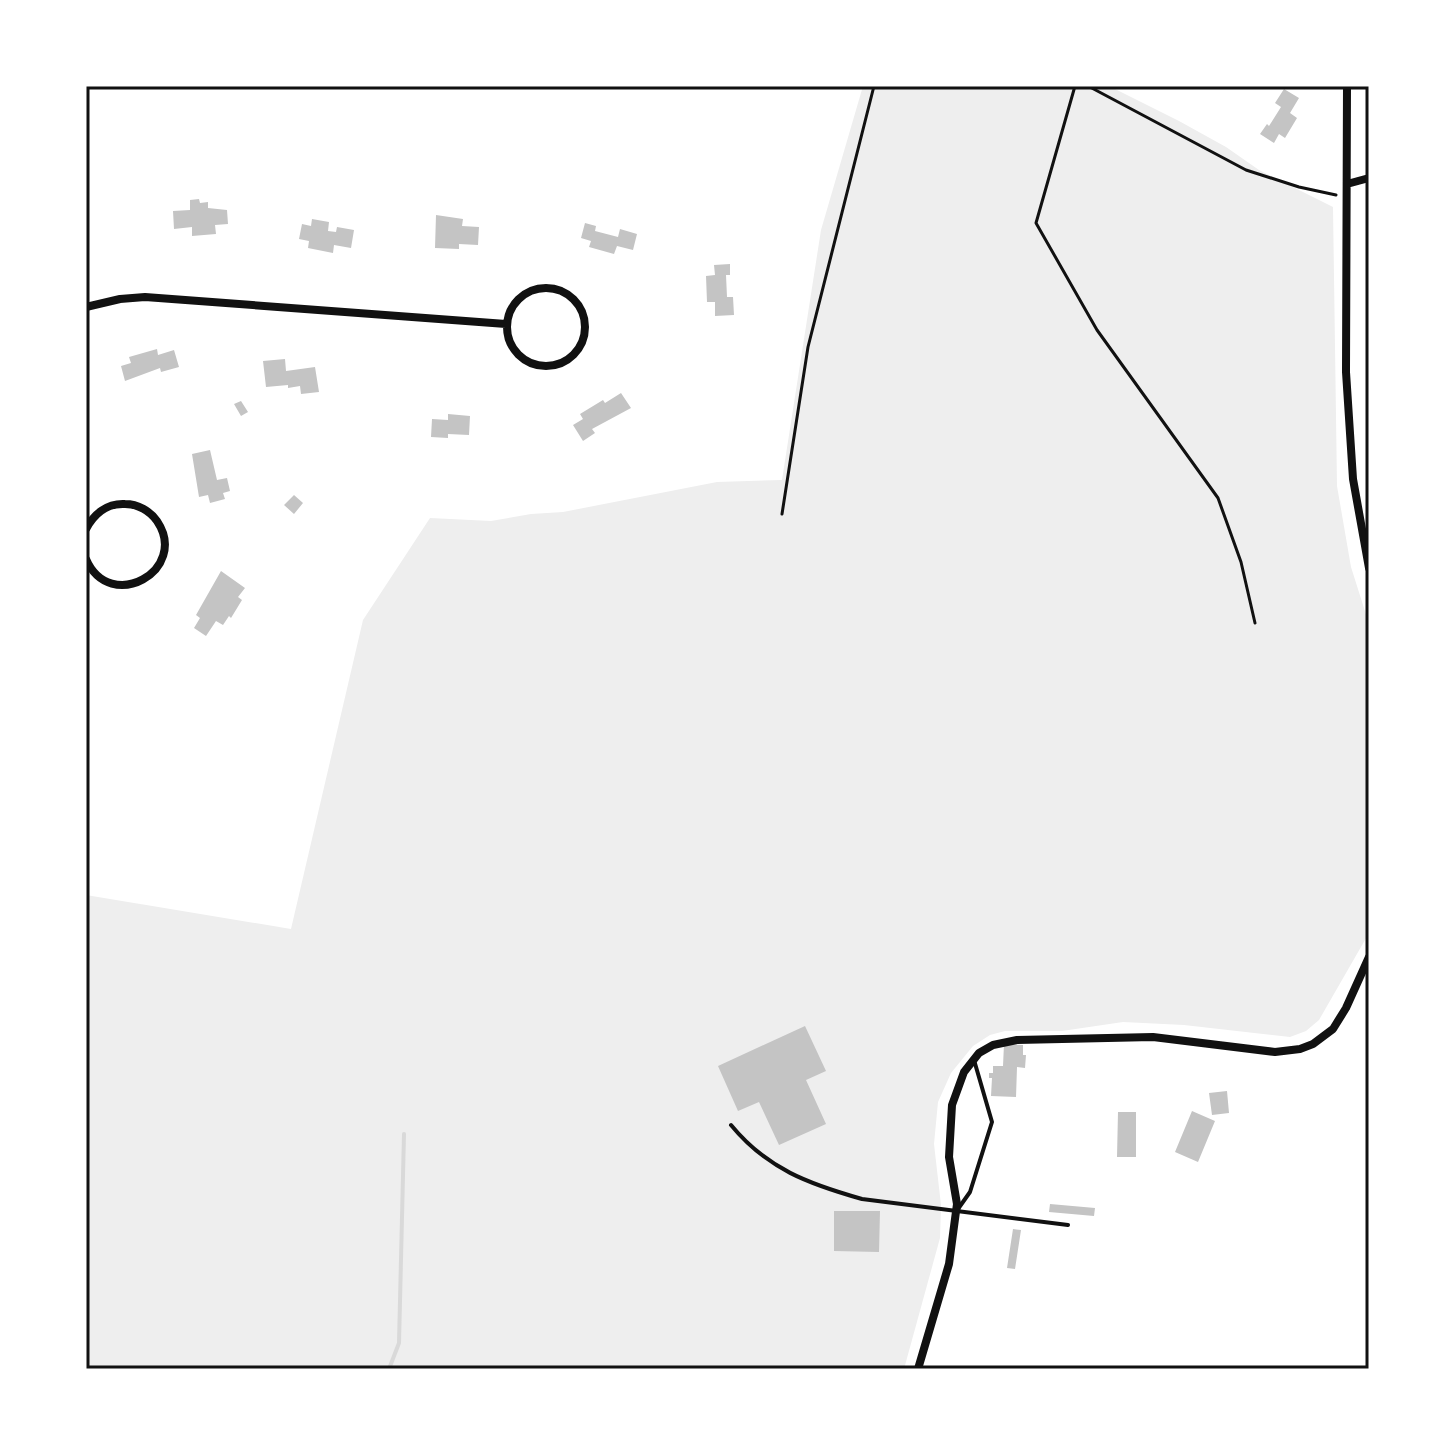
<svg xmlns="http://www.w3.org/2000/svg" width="1455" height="1455" viewBox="0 0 1455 1455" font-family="'Noto Serif',serif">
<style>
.green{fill:#eee}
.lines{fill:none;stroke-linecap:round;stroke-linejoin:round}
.stream{stroke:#d9d9d9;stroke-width:4}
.building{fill:#c4c4c4}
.path{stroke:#111;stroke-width:3}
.service{stroke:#111;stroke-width:4}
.minor{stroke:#111;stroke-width:8}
.neatline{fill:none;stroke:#111;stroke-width:3}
</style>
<rect width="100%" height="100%" fill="#fff"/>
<!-- green -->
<path class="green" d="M863 86H1109L1179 121 1226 147 1259 170 1333 207 1337 486 1351 567 1369 624V933L1319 1020 1306 1031 1290 1037 1184 1025 1123 1022 1062 1031H1005L990 1035 973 1046 951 1073 938 1102 934 1144 941 1205 940 1238 904 1369H86V895L291 929 363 620 430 518 491 521 531 514 563 512 717 482 782 480 821 230Z"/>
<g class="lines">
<!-- stream -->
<path class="stream" d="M389 1369 399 1343 404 1134"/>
</g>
<!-- building -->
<path class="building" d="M1284 89 1299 98 1290 113 1297 118 1285 138 1279 134 1274 143 1260 134 1267 124 1269 126 1281 107 1275 103Z
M199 199 200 203 208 202V208L227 210 228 224 215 225 216 234 192 236V227L174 229 173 211 190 210V200Z
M436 215 463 219 462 226 479 227 478 245 459 244V249L435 248Z
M312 219 329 222 328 231 336 232 337 227 354 230 351 248 334 245 333 253 308 248 309 241 299 239 302 224 311 226Z
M585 223 596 226 595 231 618 237 620 229 637 234 633 250 617 246 614 254 589 247 591 241 581 238Z
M730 264V275H726L727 297H733L734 315 715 316V302H707L706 276 715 275 714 265Z
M157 349 158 355 174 350 179 367 161 372 160 368 125 381 121 366 131 363 129 357Z
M285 359 286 371 315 367 319 392 301 394 300 386 288 388V385L266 387 263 361Z
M621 393 631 408 592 429 595 433 583 441 573 425 583 419 580 414 603 400 605 403Z
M241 401 248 412 241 416 234 404Z
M448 414 470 416 469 435 448 434V438L431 437 432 419 448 420Z
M210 450 217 480 227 478 230 491 223 493 225 499 210 503 208 495 199 497 192 454Z
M294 495 303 503 294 514 284 505Z
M221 571 245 588 238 597 242 600 231 618 229 616 223 625 216 621 206 636 194 628 200 618 196 615Z
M805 1026 826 1071 806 1080 826 1124 779 1145 759 1102 738 1111 718 1066Z
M1004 1044 1023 1045V1055H1026L1025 1068 1017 1067 1016 1097 991 1096 992 1078H989V1073H993V1066H1003Z
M1227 1091 1229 1113 1212 1115 1209 1093Z
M1192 1111 1215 1121 1198 1162 1175 1152Z
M1118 1112H1136V1157H1117Z
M1050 1204 1095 1208 1094 1216 1049 1212Z
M834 1211H880L879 1252 834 1251Z
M1013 1229 1021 1230 1015 1269 1007 1268Z"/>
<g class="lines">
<!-- path -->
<path class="path" d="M1075 86 1036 223 1097 330 1218 498 1241 562 1255 623
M1088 86 1246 170 1299 187 1336 195
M782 514 808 347 874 86"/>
<!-- service -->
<path class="service" d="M731 1125C767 1169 809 1184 862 1199L1068 1225
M958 1209 970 1192 992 1122 974 1060"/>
<!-- minor -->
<path class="minor" d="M1347 86 1346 372 1353 479 1369 568
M1347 184 1369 178
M507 327a39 39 0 1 1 78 0a39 39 0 1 1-78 0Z
M86 307 120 299 145 297 506 324
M86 529C94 514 107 503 125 504 138 504 150 511 157 521 190 570 110 615 86 559
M918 1369 949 1264 957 1204 949 1157 952 1105 964 1072 979 1053 993 1045 1017 1040 1153 1037 1275 1052 1300 1049 1313 1044 1333 1029 1346 1008 1369 957"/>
</g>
<!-- border -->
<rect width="1455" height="1455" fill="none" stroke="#ffffff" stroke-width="176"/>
<rect x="88" y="88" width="1279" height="1279" class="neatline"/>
</svg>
